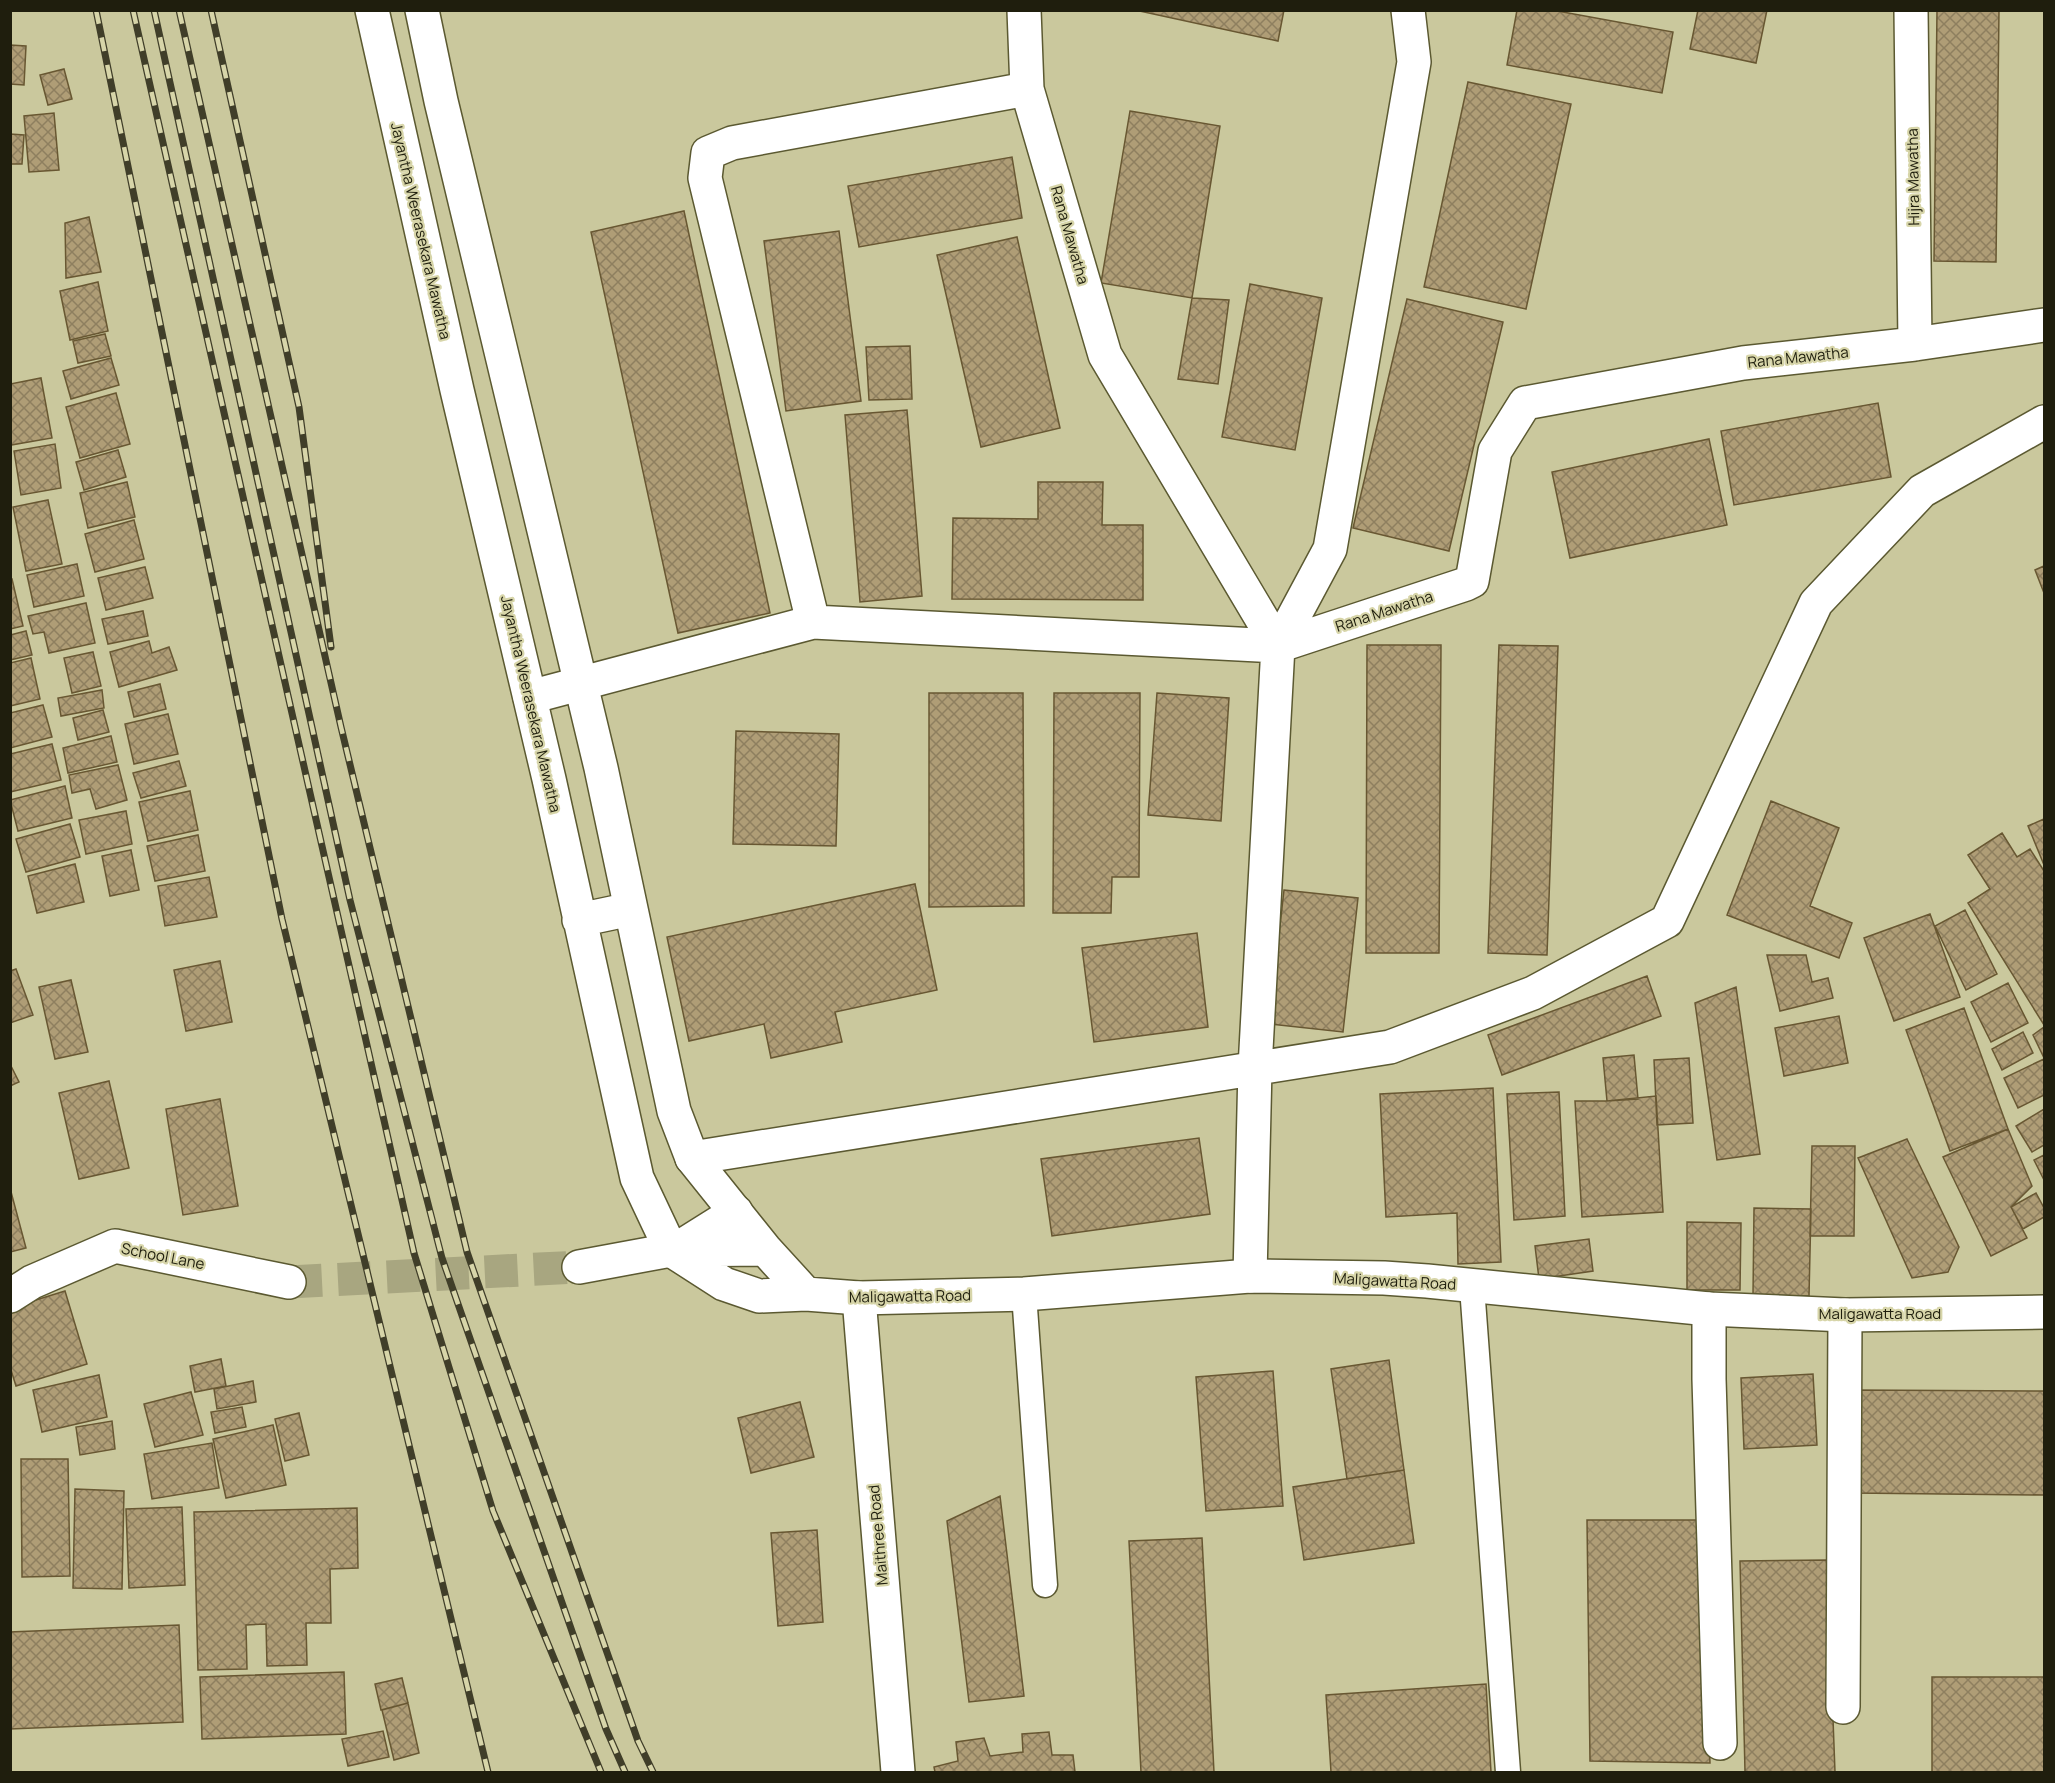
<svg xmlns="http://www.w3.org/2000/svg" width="2055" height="1783" viewBox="0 0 2055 1783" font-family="Manrope,sans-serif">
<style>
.building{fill:url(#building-cross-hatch);stroke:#685732;stroke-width:1.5}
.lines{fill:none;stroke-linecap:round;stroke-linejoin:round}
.street-tunnel{stroke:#a8a680;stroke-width:33;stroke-dasharray:33 16;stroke-linecap:butt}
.lane-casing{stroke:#5b5931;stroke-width:27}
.street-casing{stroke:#5b5931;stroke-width:36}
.secondary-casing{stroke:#5b5931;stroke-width:36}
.lane{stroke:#fff;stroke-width:24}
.street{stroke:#fff;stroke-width:33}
.secondary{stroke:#fff;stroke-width:33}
.rail-casing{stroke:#403e29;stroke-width:7}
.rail{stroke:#d7d5a9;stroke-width:4.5;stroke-dasharray:14;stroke-linecap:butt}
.labels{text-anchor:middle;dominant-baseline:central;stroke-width:4.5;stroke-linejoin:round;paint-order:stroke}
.street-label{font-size:15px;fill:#1f1e0d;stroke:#d7d5a9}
</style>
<defs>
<pattern id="building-cross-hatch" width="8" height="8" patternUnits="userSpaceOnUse" patternTransform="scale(1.5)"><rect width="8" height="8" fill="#af9d76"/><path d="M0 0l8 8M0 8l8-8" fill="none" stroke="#8e7f5f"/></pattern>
</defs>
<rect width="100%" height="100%" fill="#cac89d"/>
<!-- building -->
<path class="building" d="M1135 10H1284L1278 41Z
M1517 10H1552L1673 32 1662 93 1507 65Z
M1698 10H1767L1756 63 1690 49Z
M1937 10H1999L1996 262 1934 261Z
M10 45 26 46 24 85 10 84Z
M64 69 72 99 48 105 40 75Z
M1468 82 1571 104 1526 309 1424 287Z
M1130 111 1220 126 1192 298 1101 283Z
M54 113 59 170 29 172 24 116Z
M10 134 24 135 22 164H10Z
M1012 157 1022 218 859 247 848 186Z
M684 211 770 613 678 633 591 232Z
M89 217 101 272 66 278 65 223Z
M839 231 861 401 786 411 764 241Z
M1017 237 1060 428 981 447 937 255Z
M98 282 108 331 70 340 60 291Z
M1250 284 1322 298 1295 450 1222 437Z
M1192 298 1229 300 1218 384 1178 379Z
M1407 299 1503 322 1449 551 1353 528Z
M105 334 111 356 78 363 73 341Z
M910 346 912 399 869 400 866 347Z
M111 358 119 385 71 399 63 371Z
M41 378 52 438 11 445 10 384Z
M116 393 130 444 80 458 66 407Z
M1878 403 1891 477 1734 505 1721 431Z
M907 410 922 596 860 602 845 415Z
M1709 439 1727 525 1570 558 1552 472Z
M55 444 61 488 21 495 14 451Z
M118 450 126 477 84 490 76 462Z
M127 482 135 517 88 528 80 493Z
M1038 482H1103L1102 525H1143V600L952 599 953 518 1038 519Z
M48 500 62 564 26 571 13 507Z
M134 520 144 559 95 572 85 534Z
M77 564 84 596 34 607 27 575Z
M2044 566V593L2035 570Z
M145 567 153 598 106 610 98 578Z
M12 579 23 626 10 629V580Z
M86 603 95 643 49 653 44 632 33 634 28 616Z
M143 611 148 636 108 644 102 619Z
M26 631 32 655 10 660V635Z
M149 641 152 653 169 647 177 670 119 687 110 652Z
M1367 645H1441L1439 953H1366Z
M1499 645 1558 646 1547 955 1488 953Z
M93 652 101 686 72 693 64 658Z
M31 658 40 699 10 706V663Z
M160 684 166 709 134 717 128 692Z
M102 690 104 708 61 716 58 698Z
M929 693H1023L1024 906 929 907Z
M1054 693H1140L1139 877H1112L1111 913H1053Z
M1157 693 1229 698 1221 821 1148 815Z
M43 705 52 737 10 748V713Z
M103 710 109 732 78 740 73 718Z
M168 714 178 754 134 764 125 724Z
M736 731 839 734 836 846 733 844Z
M111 736 117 762 68 773 63 748Z
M52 744 61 780 10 792V754Z
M179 761 186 786 141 798 133 773Z
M118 765 127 800 96 809 90 789 72 793 69 775Z
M65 786 72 818 18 831 10 800Z
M190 791 198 830 148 841 139 802Z
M1771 801 1839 828 1810 906 1852 923 1839 958 1727 915Z
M126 811 132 844 86 854 79 820Z
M2044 819V865L2028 826Z
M70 824 80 857 26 872 16 839Z
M2002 833 2017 857 2030 849 2044 871V1025L1968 903 1990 889 1968 855Z
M198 835 205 871 155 881 147 846Z
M131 850 139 890 110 896 102 856Z
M75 864 84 902 37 913 28 876Z
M209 877 217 917 165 926 158 886Z
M915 884 937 990 835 1012 842 1042 771 1058 764 1024 689 1041 667 937Z
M1284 890 1358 898 1343 1032 1269 1024Z
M1965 910 1997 974 1966 990 1935 926Z
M1930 914 1960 997 1894 1021 1864 938Z
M1197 933 1208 1027 1094 1042 1082 948Z
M1767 955H1806L1812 982 1828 978 1833 998 1780 1011Z
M220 961 232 1022 186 1031 174 970Z
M16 969 33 1015 10 1023V971Z
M1647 976 1661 1016 1502 1075 1488 1035Z
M71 980 88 1052 55 1059 39 987Z
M2008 983 2028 1023 1991 1042 1971 1002Z
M1736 987 1760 1154 1717 1160 1695 1003Z
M1964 1008 2008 1129 1950 1151 1906 1030Z
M1839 1016 1848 1063 1784 1076 1775 1028Z
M2044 1027V1058L2033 1035Z
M2023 1032 2033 1053 2002 1070 1992 1049Z
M1634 1055 1638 1099 1607 1101 1603 1058Z
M1689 1058 1693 1123 1657 1125 1654 1060Z
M2044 1059V1095L2018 1108 2004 1078Z
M10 1064 19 1082 10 1086Z
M109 1081 129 1168 79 1179 59 1093Z
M1493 1088 1501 1262 1458 1264 1457 1213 1386 1217 1380 1094Z
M1559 1092 1565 1216 1514 1220 1507 1094Z
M1656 1096 1663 1212 1582 1217 1575 1101H1607Z
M220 1099 238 1206 183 1215 166 1109Z
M2044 1109V1145L2032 1152 2016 1126Z
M2008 1129 2032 1186 2011 1207 2027 1238 1991 1256 1943 1157Z
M1199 1138 1210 1214 1052 1236 1041 1159Z
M1907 1139 1959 1247 1948 1272 1912 1278 1858 1158Z
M1812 1146H1855L1854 1236H1810Z
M2044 1155V1180L2034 1160Z
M10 1188 26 1248 10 1252Z
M2036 1193 2044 1208V1217L2023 1229 2011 1207Z
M1754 1208 1811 1209 1809 1296 1753 1295Z
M1687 1222 1741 1223 1740 1290H1687Z
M1589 1239 1593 1271 1539 1279 1535 1246Z
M65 1291 87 1364 16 1386 10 1367V1308Z
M221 1359 226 1386 195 1392 190 1366Z
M1389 1360 1404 1470 1347 1479 1331 1369Z
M1273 1371 1283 1506 1206 1511 1196 1377Z
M1813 1374 1817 1445 1744 1449 1741 1378Z
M99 1375 107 1417 42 1432 33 1390Z
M253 1381 256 1402 217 1409 214 1389Z
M1853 1390 2044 1391V1495L1852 1493Z
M191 1392 203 1435 155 1447 144 1404Z
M800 1402 814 1457 751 1473 738 1418Z
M242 1407 246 1427 215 1433 211 1412Z
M299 1413 309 1455 285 1461 275 1419Z
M112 1421 115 1449 80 1455 76 1427Z
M273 1425 286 1485 226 1498 213 1439Z
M212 1443 219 1488 152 1499 144 1454Z
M21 1459H68L70 1576 22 1577Z
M1404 1470 1414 1543 1304 1560 1293 1487Z
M75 1489 124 1491 122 1589 73 1588Z
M1000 1496 1024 1696 969 1702 947 1521Z
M182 1507 185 1585 129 1588 126 1509Z
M357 1508 358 1568 330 1569 331 1623H306L307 1665 267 1666 266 1624 246 1625 247 1669 198 1670 194 1512Z
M1587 1520H1700L1710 1763 1590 1761Z
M817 1530 823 1622 778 1626 771 1533Z
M1202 1538 1214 1772H1141L1129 1541Z
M1827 1560 1835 1772H1745L1740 1561Z
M179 1625 183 1722 10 1729V1632Z
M344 1672 346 1734 202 1739 200 1677Z
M1932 1677H2044V1772H1932Z
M402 1678 408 1703 381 1710 375 1684Z
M1486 1684 1491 1772H1331L1326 1695Z
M408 1703 419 1753 394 1760 382 1710Z
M383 1731 389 1757 348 1766 342 1739Z
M1049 1732 1052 1755H1073L1075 1772H935L934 1767 958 1761 956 1742 984 1738 990 1756 1023 1752 1022 1734Z"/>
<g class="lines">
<!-- street-tunnel -->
<path class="street-tunnel" d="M289 1282 579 1267"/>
<!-- lane casing -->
<g class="lane-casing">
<path id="lane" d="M1472 1287 1508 1772
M1024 1294 1045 1585"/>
</g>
<!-- street casing -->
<g class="street-casing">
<path id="street" d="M1024 10 1027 89 1105 355 1278 646
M1911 10 1915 344
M813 622 705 178 708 153 732 143 1027 89
M530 697 813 622 1278 646 1466 584 1472 581 1495 451 1525 403 1743 363 1915 344 2044 325
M692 1158 1390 1047 1533 993 1667 921 1816 603 1922 491 2044 422
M579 1267 671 1250 685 1244 736 1212
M1250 1276 1255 1068 1278 646 1330 549 1414 62 1408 10
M10 1296 32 1282 115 1246 289 1282
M859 1298 898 1772
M1709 1309V1379L1720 1743
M1843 1707 1845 1315"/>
</g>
<!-- secondary casing -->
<g class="secondary-casing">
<path id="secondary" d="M372 10 457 390 549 779 637 1178 671 1250 724 1284 759 1296 806 1294 859 1298 1024 1294 1250 1276 1384 1278 1427 1281 1709 1309 1845 1315 2044 1312
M422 10 441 101 601 768 674 1111 692 1158 765 1249 806 1294
M579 920 631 909
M671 1250 765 1249"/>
</g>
<!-- lane -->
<use href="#lane" class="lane"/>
<!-- street -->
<use href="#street" class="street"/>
<!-- secondary -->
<use href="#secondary" class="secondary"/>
<!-- rail casing -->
<g class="rail-casing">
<path id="rail" d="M96 10 282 919 488 1772
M133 10 414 1253 493 1511 601 1772
M154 10 350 900 442 1258 606 1729 625 1772
M179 10 341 727 467 1252 638 1741 653 1772
M211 10 299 407 331 647"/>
</g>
<!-- rail -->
<use href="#rail" class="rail"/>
</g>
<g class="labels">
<!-- street labels -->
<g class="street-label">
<text transform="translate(1913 177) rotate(-91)">Hijra Mawatha</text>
<text transform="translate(421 231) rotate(77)">Jayantha Weerasekara Mawatha</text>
<text transform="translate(1070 235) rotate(74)">Rana Mawatha</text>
<text transform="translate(1798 357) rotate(-6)">Rana Mawatha</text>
<text transform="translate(1384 611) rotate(-18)">Rana Mawatha</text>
<text transform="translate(531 704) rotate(77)">Jayantha Weerasekara Mawatha</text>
<text transform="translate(163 1256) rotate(11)">School Lane</text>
<text transform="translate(1395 1281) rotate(3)">Maligawatta Road</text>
<text transform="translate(910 1296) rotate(-1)">Maligawatta Road</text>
<text x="1880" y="1313">Maligawatta Road</text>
<text transform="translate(878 1535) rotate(-95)">Maithree Road</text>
</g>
</g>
<!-- border -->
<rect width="2055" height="1783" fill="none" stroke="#1f1e0d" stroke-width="24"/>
</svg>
